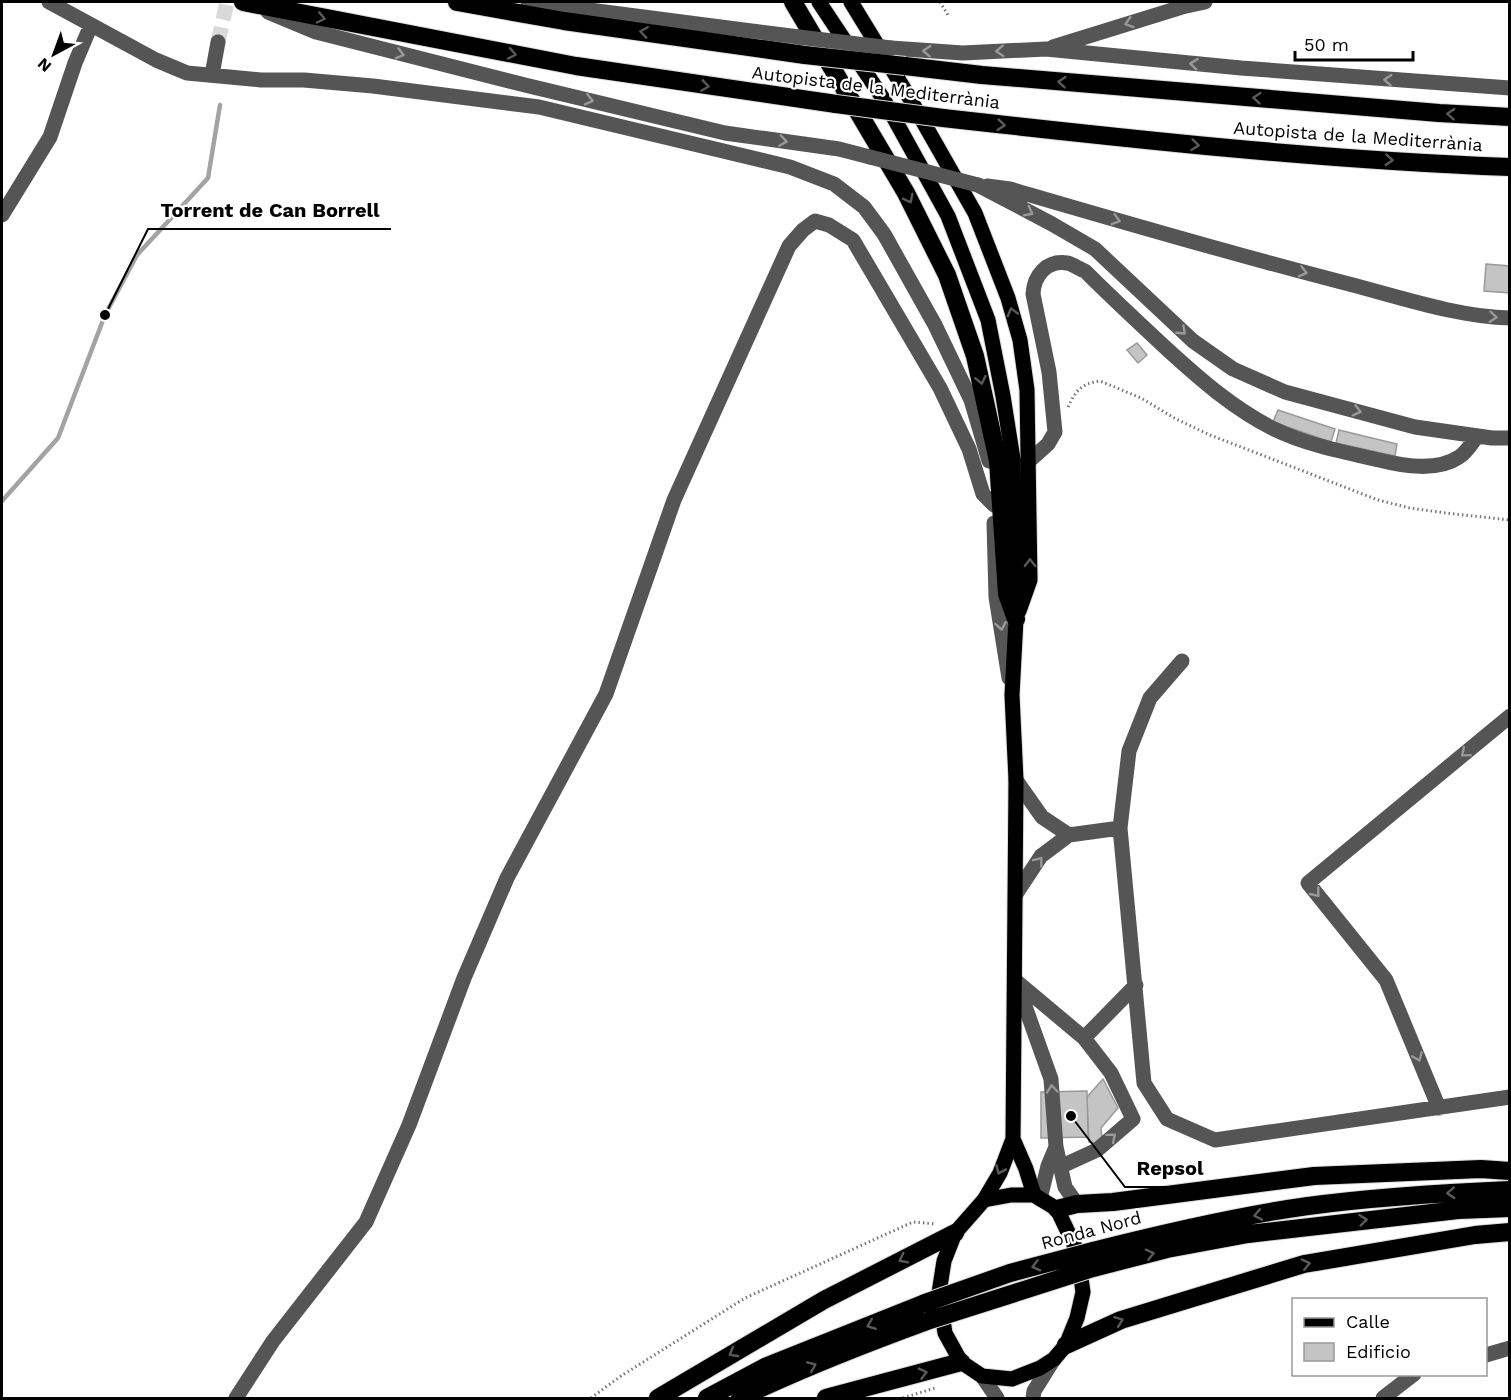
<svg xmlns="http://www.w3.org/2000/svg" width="1511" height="1400" viewBox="0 0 1511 1400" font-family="'Work Sans',sans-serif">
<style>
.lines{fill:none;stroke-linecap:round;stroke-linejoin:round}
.stream{stroke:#a3a3a3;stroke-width:4.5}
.building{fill:#c4c4c4;stroke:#999;stroke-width:1.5}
.minor-tunnel{stroke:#d9d9d9;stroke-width:15;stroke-dasharray:15 8;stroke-linecap:butt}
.major-casing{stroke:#dbdbdb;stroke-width:17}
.highway-casing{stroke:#dbdbdb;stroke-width:20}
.path{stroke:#777;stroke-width:3;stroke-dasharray:1.5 3;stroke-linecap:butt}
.minor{stroke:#555;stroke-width:15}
.major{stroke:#000;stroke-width:15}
.highway{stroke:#000;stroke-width:18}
.highway-bridge-casing{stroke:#dbdbdb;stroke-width:20;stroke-linecap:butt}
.minor-bridge{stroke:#555;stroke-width:15}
.highway-bridge{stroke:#000;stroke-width:18}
.oneway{stroke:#595959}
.oneway2{stroke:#999}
.labels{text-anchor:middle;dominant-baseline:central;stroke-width:4.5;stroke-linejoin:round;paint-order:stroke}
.street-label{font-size:18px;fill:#000;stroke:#fff}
.leader{fill:none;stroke:#000;stroke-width:2}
.callout-dot{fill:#000;stroke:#fff;stroke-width:2}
.callout-label{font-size:20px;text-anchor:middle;font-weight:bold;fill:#000;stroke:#fff;stroke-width:4.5;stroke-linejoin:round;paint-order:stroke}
</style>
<rect width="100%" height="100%" fill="#fff"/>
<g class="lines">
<!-- stream -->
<path class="stream" d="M2 501 58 438 105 315 137 255 208 178 220 105"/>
</g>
<!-- building -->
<path class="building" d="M1486 264 1510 266V293L1484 291Z
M1137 343 1147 355 1138 363 1127 350Z
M1278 410 1335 429 1331 442 1273 422Z
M1339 430 1397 444 1395 456 1336 443Z
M1103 1079 1118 1108 1101 1128 1102 1138 1097 1143 1089 1142 1087 1097Z
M1087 1091 1088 1137 1041 1138V1092Z"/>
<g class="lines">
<!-- minor-tunnel -->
<path class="minor-tunnel" d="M218 42 227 2"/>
<!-- major casing -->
<g class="major-casing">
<path id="major" d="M819 2 884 100 948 216 988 320 1003 396 1013 459 1016 619 1012 695 1016 780 1013 1139 1000 1173 984 1200 955 1233 944 1261 939 1293 945 1333 961 1362 982 1376 1012 1379 1040 1368 1054 1359 1066 1345 1077 1318 1083 1292 1077 1251 1057 1209 1034 1195H1011L984 1200
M851 2 909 97 975 213 1008 298 1020 340 1027 390 1030 580 1019 611
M1013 1139 1026 1169 1034 1195"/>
</g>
<!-- highway casing -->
<g class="highway-casing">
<path id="highway" d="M243 2 576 66 836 104
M457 2 564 21 805 55
M793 2 906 193 947 275 975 356 998 461 1007 594 1016 619
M905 66 982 75 1439 113 1510 117
M943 118C1131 139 1320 160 1510 167
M1057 1209 1077 1204 1113 1202 1314 1176 1481 1169 1510 1171
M1093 1251C1164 1233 1236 1216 1308 1206 1375 1197 1442 1193 1510 1190
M1093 1268 1167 1249 1248 1234 1458 1210 1510 1208
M1066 1345 1121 1320 1304 1264 1475 1235 1510 1232
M658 1398 824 1300 955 1233
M707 1398 767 1366 925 1303
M740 1398C800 1369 864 1344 927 1321
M826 1398 961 1362"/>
</g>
<!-- path -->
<path class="path" d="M940 2 948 15
M1068 407C1076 390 1081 384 1100 381L1141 398 1176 419 1210 435 1378 500 1410 508 1446 513 1510 520
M591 1398 621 1376 745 1298 913 1222 936 1224
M903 1398 935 1388"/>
<!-- minor -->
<path class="minor" d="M49 2 156 60 187 73 261 80H304L373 86 539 107 790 167 834 184 864 207 884 234 935 325 971 400 989 461
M528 2 799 37
M268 12 316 32 525 85 725 133 839 149 870 157
M1053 47 1182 7 1205 2
M891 48 963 53 1046 49 1241 68 1510 88
M212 75 218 42
M978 185 1052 224 1095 249 1193 341 1233 369 1285 392 1415 427 1492 438H1510
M987 186 1010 189C1123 222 1235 255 1349 284 1399 297 1458 317 1510 318
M2 215 50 137 75 63 91 25
M1028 462 1048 444 1055 432 1049 372 1033 294C1034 275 1047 260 1067 263 1073 264 1079 269 1085 271 1112 298 1140 324 1168 350 1201 380 1234 409 1274 429 1307 445 1344 452 1379 460 1403 466 1437 472 1459 457 1467 452 1472 443 1477 436
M994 523 996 597 1009 678
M1182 661 1150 698 1129 751 1120 828 1144 1083 1167 1119 1215 1140 1510 1097
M1016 780 1042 817 1069 835
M1016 894 1041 856 1069 835 1120 828
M1016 981 1084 1038 1111 1073 1133 1119 1097 1150 1062 1166
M1016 981 1051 1079 1056 1147 1065 1187 1077 1204
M1084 1038 1136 985
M1439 1108 1386 980 1308 883 1510 716
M1040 1199 1048 1166 1056 1147
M1486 1355 1510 1348
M982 1376 997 1398
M236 1398 273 1341 366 1222 409 1125 464 978 507 878 606 694 674 500 789 246 803 230 815 221 829 225 853 240 940 388 969 449 983 494 994 505
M1033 1398 1034 1391 1054 1359
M1383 1398 1414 1374"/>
<!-- major -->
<use href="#major" class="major"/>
<!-- highway -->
<use href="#highway" class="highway"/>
<!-- highway-bridge casing -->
<g class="highway-bridge-casing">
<path id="highway-bridge" d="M805 55 905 66
M836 104 943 118
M925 1303 1010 1273 1093 1251
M927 1321 1093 1268"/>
</g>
<!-- minor-bridge -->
<path class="minor-bridge" d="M799 37 891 48
M870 157 978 185"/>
<!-- highway-bridge -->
<use href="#highway-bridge" class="highway-bridge"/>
</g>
<!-- one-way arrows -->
<defs><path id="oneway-chevron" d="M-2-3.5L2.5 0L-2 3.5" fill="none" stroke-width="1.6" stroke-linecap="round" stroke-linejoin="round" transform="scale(1.5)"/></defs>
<g class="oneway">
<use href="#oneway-chevron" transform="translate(321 18) rotate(12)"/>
<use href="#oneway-chevron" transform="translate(644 32) rotate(-172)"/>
<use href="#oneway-chevron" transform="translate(512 54) rotate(11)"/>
<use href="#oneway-chevron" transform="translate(1062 82) rotate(-175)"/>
<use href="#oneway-chevron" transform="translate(705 86) rotate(8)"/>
<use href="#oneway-chevron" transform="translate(1257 98) rotate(-175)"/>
<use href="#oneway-chevron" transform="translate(1451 114) rotate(-177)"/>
<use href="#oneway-chevron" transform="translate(1001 125) rotate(6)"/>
<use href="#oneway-chevron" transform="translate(1195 145) rotate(6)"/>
<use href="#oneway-chevron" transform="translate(1389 160) rotate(4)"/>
<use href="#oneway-chevron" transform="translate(909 199) rotate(63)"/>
<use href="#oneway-chevron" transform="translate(1012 312) rotate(-105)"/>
<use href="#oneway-chevron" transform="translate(981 380) rotate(78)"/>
<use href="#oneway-chevron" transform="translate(1030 563) rotate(-91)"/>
<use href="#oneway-chevron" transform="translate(1000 1170) rotate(114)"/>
<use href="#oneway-chevron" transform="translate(1451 1193) rotate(177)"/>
<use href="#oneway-chevron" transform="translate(1258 1215) rotate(169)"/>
<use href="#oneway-chevron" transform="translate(1363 1220) rotate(-6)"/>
<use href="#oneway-chevron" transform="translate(1150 1254) rotate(-14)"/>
<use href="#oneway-chevron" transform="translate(903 1259) rotate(153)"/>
<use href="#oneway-chevron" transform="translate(1306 1264) rotate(-13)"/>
<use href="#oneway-chevron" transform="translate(1036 1266) rotate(165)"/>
<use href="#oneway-chevron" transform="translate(1119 1321) rotate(-21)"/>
<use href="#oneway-chevron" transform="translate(871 1325) rotate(158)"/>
<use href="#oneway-chevron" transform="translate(733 1353) rotate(150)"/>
<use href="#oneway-chevron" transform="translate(812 1366) rotate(-23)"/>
<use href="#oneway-chevron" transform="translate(923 1373) rotate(-15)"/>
</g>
<g class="oneway2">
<use href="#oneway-chevron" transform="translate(1129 23) rotate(163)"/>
<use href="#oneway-chevron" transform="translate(927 51) rotate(-177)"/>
<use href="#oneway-chevron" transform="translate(1000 51) rotate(177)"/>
<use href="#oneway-chevron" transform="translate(400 54) rotate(14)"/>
<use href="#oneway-chevron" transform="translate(1194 64) rotate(-174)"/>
<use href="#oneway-chevron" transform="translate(1388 80) rotate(-176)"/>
<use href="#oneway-chevron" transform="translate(589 100) rotate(13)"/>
<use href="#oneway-chevron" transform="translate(783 141) rotate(8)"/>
<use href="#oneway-chevron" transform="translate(1029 212) rotate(27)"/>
<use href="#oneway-chevron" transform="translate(1116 220) rotate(16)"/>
<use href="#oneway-chevron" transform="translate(1303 272) rotate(14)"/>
<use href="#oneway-chevron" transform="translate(1493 317) rotate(5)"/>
<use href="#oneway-chevron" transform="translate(1182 331) rotate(43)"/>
<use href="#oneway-chevron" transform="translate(1357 411) rotate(15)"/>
<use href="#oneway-chevron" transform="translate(1001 626) rotate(80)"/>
<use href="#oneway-chevron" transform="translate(1465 753) rotate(140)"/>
<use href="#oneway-chevron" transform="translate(1039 861) rotate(-52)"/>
<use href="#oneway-chevron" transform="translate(1316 893) rotate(51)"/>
<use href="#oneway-chevron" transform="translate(1418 1057) rotate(67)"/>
<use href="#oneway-chevron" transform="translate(1052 1089) rotate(-95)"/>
<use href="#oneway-chevron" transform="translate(1112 1137) rotate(-40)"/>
</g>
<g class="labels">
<!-- street labels -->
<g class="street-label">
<text transform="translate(876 87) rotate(7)">Autopista de la Mediterrània</text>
<text transform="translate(1358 136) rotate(4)">Autopista de la Mediterrània</text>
<text transform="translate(1091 1230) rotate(-15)">Ronda Nord</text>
</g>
</g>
<!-- callouts -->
<path class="leader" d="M105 315L148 229H391M1071 1116L1125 1187H1216"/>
<g class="callout-dot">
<circle cx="105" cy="315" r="6"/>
<circle cx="1071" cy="1116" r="6"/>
</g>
<g class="callout-label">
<text x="270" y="217">Torrent de Can Borrell</text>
<text x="1170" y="1175">Repsol</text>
</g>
<!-- border -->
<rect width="1511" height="1400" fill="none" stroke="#000000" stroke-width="6"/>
<!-- legend -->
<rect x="1292" y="1298" width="195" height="78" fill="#ffffff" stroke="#999999" stroke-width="1.5"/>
<rect x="1304" y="1318" width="30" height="9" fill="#000000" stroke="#999999" stroke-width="1.5"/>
<text x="1346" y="1328" font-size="18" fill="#000000">Calle</text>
<rect x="1304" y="1343" width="30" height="18" fill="#c4c4c4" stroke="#999999" stroke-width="1.5"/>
<text x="1346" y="1358" font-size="18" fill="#000000">Edificio</text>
<!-- north arrow -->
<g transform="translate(54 54) rotate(221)" stroke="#ffffff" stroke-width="4.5" paint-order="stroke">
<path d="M0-4.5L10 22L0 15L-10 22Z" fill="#000000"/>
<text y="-9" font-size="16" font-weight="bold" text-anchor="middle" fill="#000000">N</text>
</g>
<!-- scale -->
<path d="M1295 51v9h118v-9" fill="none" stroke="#000000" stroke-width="3"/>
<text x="1304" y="51" font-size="18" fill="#000000" stroke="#ffffff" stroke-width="4.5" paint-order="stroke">50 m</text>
</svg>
